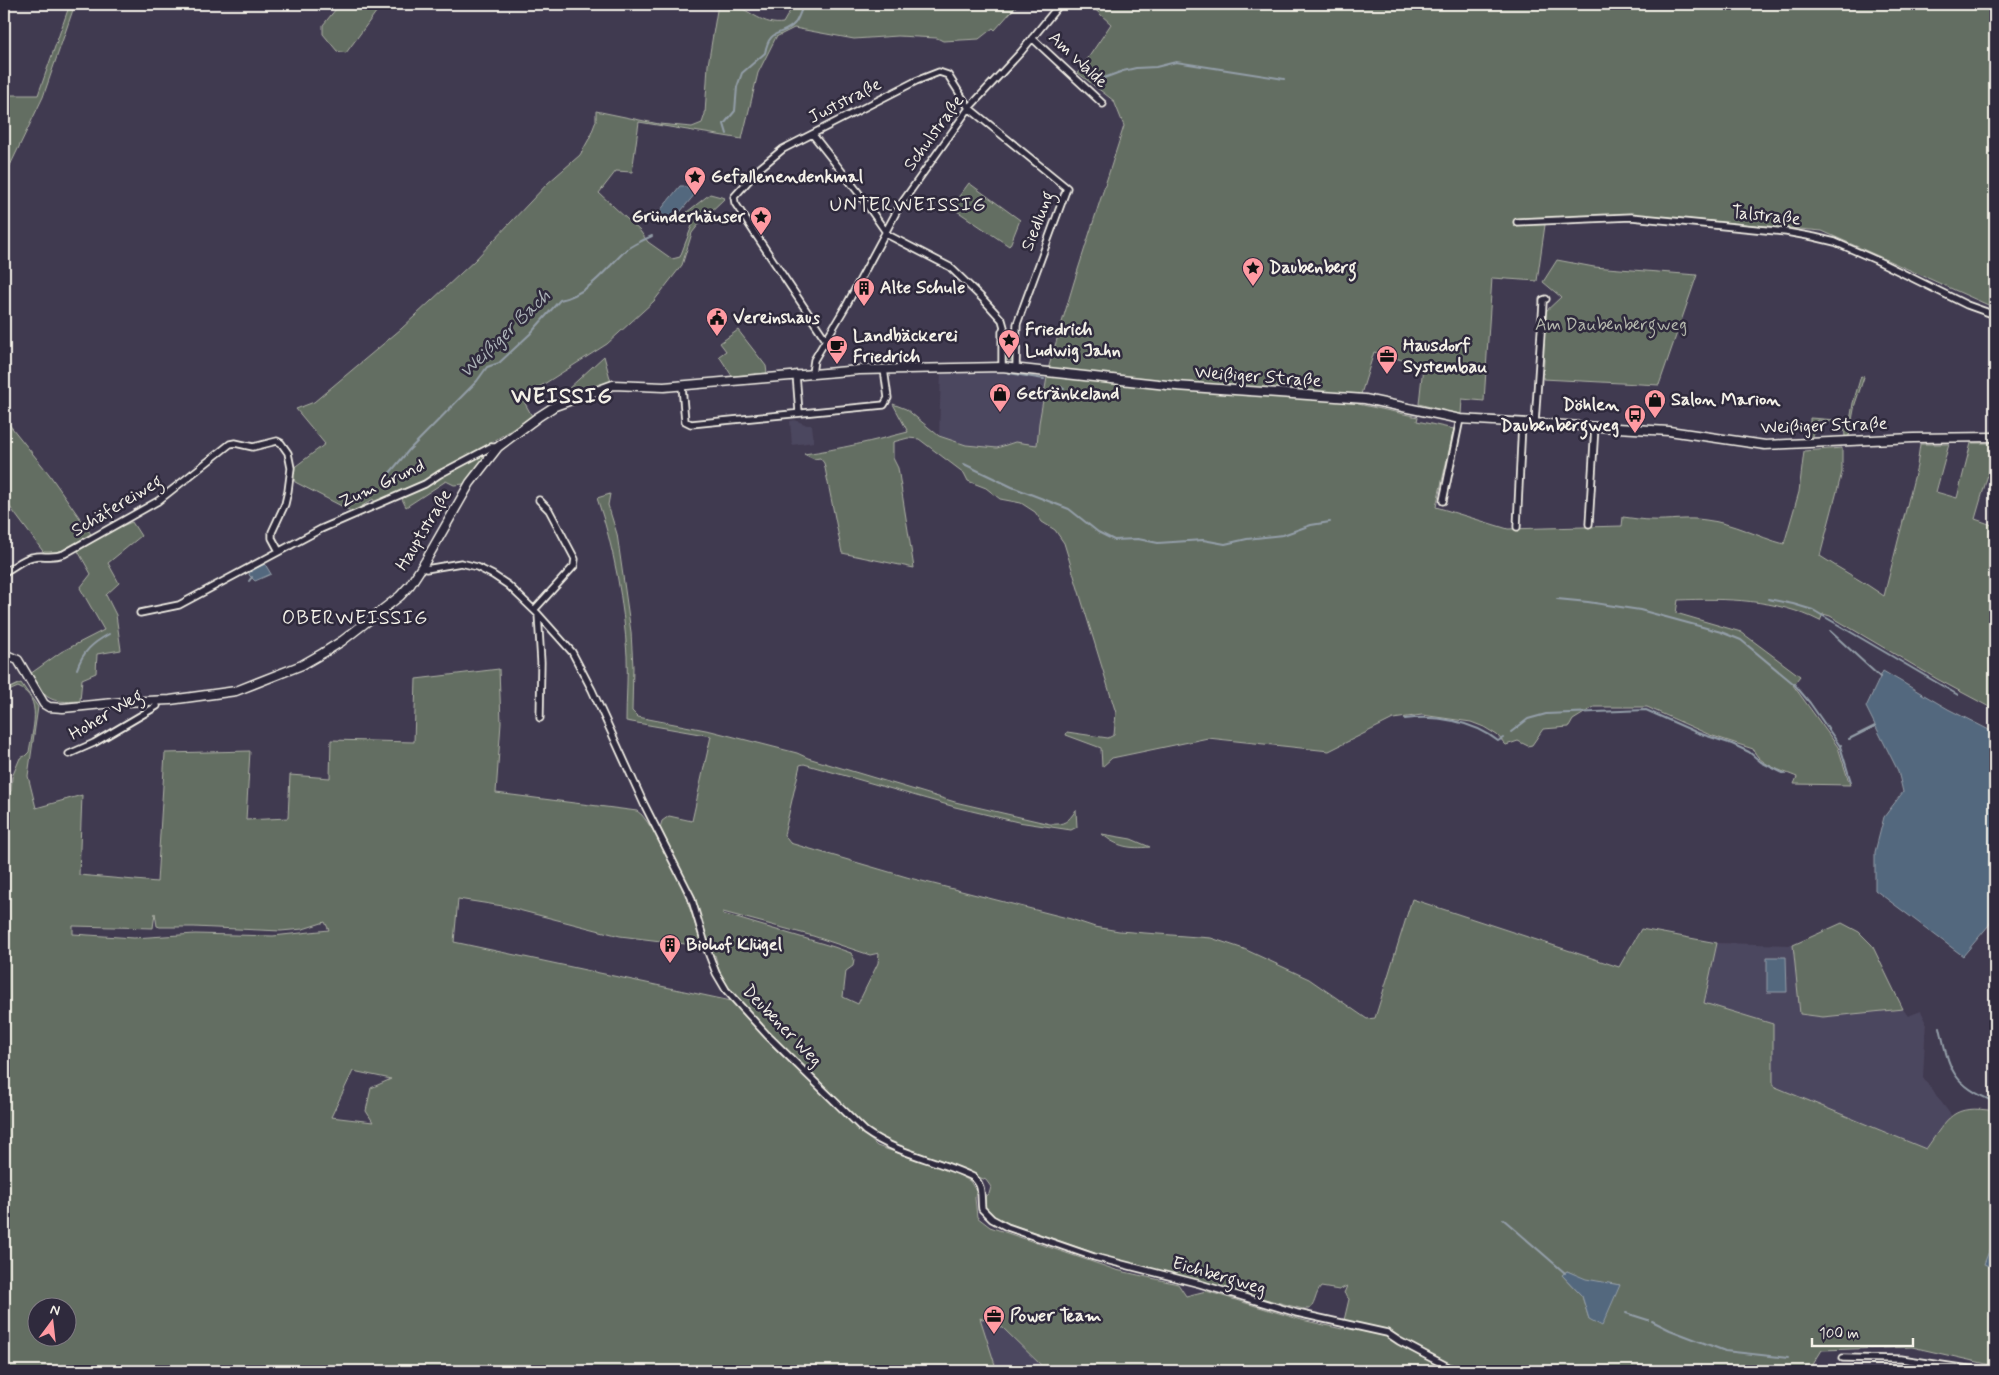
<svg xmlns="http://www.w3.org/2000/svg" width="1999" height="1375" viewBox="0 0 1999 1375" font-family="Mynerve,sans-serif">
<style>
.built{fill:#4c465e}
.green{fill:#646e62;stroke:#acb0a5;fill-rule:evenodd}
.water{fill:#53677e;stroke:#939ea8}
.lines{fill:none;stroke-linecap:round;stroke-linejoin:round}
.stream{stroke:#939ea8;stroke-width:2}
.street-casing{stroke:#f4f1e8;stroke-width:9}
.secondary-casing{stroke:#f4f1e8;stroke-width:11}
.street{stroke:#2f2a3d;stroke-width:5.5}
.secondary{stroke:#2f2a3d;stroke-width:8}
.labels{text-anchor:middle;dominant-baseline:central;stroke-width:5;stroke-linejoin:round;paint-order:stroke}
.street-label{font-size:18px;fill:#f4f1e8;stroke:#2f2a3d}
.poi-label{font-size:18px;font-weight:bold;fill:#f4f1e8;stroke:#2f2a3d;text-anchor:start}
.park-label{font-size:18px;fill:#b3b6ac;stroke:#2f2a3d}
.water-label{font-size:19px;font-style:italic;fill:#acb3b8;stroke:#2f2a3d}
.quarter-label{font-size:20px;letter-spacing:1px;fill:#f4f1e8;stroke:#2f2a3d}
.district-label{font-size:22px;font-weight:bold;letter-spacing:1px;fill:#f4f1e8;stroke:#2f2a3d}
</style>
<rect width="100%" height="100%" fill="#403a50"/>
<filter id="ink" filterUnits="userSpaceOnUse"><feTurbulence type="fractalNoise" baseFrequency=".02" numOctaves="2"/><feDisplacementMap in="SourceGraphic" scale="10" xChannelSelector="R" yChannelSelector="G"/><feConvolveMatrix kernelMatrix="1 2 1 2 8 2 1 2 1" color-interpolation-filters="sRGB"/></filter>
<g filter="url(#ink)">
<!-- built -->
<path class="built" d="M941 371H999L1047 378 1042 407 1060 477 939 436Z
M795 420 807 425H812L814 442 792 445 790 421Z
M1717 943 1793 945 1800 1014 1824 1017 1903 1009 1908 1016 1921 1011 1926 1021 1923 1078 1951 1115 1926 1149 1773 1086V1024L1704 1004Z
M979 1317 1003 1328 1047 1371H997Z"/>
<!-- green -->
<path class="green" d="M70 4H75L43 97 4 178V95H38Z
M340 4H382L346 53 337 51 323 34V25Z
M718 4C723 4 729 3 734 5 751 11 764 26 783 23L794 4H1018L995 30 993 28 979 39 943 41 937 38 898 36 854 39 794 28 776 37 758 73 742 139 639 122 632 172 616 171 599 193 640 231 648 242 672 259 680 257 695 218 687 212 710 194 725 198 703 219 692 233 682 265 654 301 607 344 522 398 532 416C483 450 430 479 376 504L373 499 353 512 295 482 292 469 325 444 296 409 314 402 401 329 475 260 548 183 580 155 589 139 596 121V111L659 124 692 127 702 123 705 114 708 65Z
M1089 4H1995V308L1822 231 1631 214 1546 218 1537 281 1492 278 1484 401 1462 399 1461 415 1419 404 1423 366 1374 352 1358 404 1418 417 1417 421 1454 429 1436 507 1508 529 1622 526 1623 517C1632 518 1642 520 1651 520 1669 521 1687 517 1706 520 1733 523 1758 537 1784 544L1799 492 1804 451 1842 448V472L1820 556C1841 570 1863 581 1884 596L1917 466 1920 444H1949L1936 492 1957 498 1971 443H1995V450L1975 519 1995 526V710L1937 679 1830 616 1823 614 1820 621C1777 599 1725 598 1678 600L1676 613 1741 632 1800 676 1793 685 1838 747 1850 785 1794 784 1797 777C1783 771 1759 765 1753 749L1710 735 1647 707H1594L1573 720 1569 727 1543 729 1532 745 1528 746 1518 741 1506 745 1497 735 1484 727 1471 722 1422 715 1393 719 1329 751 1208 738 1112 758 1102 767 1101 748 1066 735 1067 732 1108 738 1114 735 1116 713 1064 543 1055 530 1042 522 1035 512 1021 503 1000 499 986 488 968 481 964 473 919 439 908 438 893 442V458L898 468 914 568 842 553 824 463 820 458 814 459 804 454C840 449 873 441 908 432L893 404 906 409 939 436 966 445 997 448 1015 442 1037 445 1039 423 1049 366 1074 282 1124 126 1114 101 1078 73 1111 24Z
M969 183 1020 220 1010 245 1009 246 951 207Z
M1557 260 1594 267 1697 275 1659 385 1543 379 1544 359 1541 355 1544 313 1561 297 1543 282Z
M738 330 766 366 767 373 732 376 719 356 726 351 720 343Z
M1008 333 1013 336 1012 361 1005 360V335Z
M604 356 611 382 556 403 555 401Z
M1861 376 1864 377 1855 404 1849 436 1845 437 1844 423 1818 420 1812 439V436H1810V418L1850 421 1853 403Z
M4 418 49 474 91 534 57 553 45 554 4 499Z
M488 452 464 484 454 485 446 481 406 507 402 499 442 475Z
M610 494 608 505 617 534 631 632 633 667 632 711 638 717 711 731 797 753 808 758 955 802 1050 824C1064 825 1068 822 1076 810L1077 827 1071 830 1018 822 955 807 804 764 800 765 784 835 790 843 910 878 1071 919 1095 927 1119 931 1211 938 1244 949 1309 979 1367 1019 1375 1018 1412 899 1619 967 1641 929 1717 943 1704 1003 1773 1024V1086L1926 1149C1949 1117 1951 1104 1995 1111V1366L1912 1347 1822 1350 1809 1371H1047L1003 1328 980 1318 997 1371H10L4 1365V797L11 791 12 777 20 758 25 756 29 752C32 731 44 698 18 687L4 693V691L21 683 38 707 28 776 36 808 82 795 79 875 157 882 165 753 250 751 246 820 288 818 290 775 330 778 331 740 414 742 416 679 499 669 501 723 496 793 637 811 642 815C672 853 688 901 702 946L620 936 503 906 458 899 454 942 731 1001 775 1049 877 1146 951 1171 970 1181 976 1191 975 1198 977 1217 990 1227 1116 1270 1178 1284 1186 1296 1206 1291 1302 1320 1342 1329 1349 1299 1344 1293 1347 1286 1339 1290 1321 1287C1315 1294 1316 1302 1310 1309H1303L1112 1259 1005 1222 992 1215 984 1207V1198L989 1194 991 1187 986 1180 893 1144 866 1129 757 1022 727 987 720 974 715 955 712 957 694 898 660 828 662 821 669 816 692 821 711 736 626 721C626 699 628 677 627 656 624 602 614 548 597 498ZM723 912 813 936 870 955 879 953 878 963 858 1004 843 997 846 971 853 966 854 959 851 953 834 947 723 914ZM155 913 157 926 160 927H194L281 931 303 929 325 922 329 930 273 936 195 934 134 938 73 934V926L153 928ZM353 1071 391 1079 371 1088 366 1111 373 1122 331 1117ZM1567 1271 1586 1280 1620 1285 1589 1319 1582 1296 1562 1275ZM38 1308H68V1338H38Z
M132 522 141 536 108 563 119 583 106 595 116 615 121 650 97 654 96 673 82 679 80 701C49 703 46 700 30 674L61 652 104 630 80 588 91 574 78 551 112 530Z
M1102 834 1131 839 1150 847C1130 849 1117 847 1102 834Z
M1842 923 1859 932 1872 945 1903 1009 1823 1017 1800 1014 1793 945Z"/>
<!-- water -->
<path class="water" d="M680 186H684L695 194 672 222 659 212Z
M265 564 271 574 255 581 249 575 250 571Z
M1883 671 1948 709 1995 733V913L1989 925 1963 956 1875 890V852L1884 817 1903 792 1898 771 1866 707Z
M1767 957H1786L1787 992H1767Z
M1993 1241 1995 1242V1269L1984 1264Z
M1567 1271 1586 1279 1620 1285 1602 1326 1589 1319 1582 1296 1562 1275Z"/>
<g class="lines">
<!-- stream -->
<path class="stream" d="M1093 82 1123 71 1136 68 1156 67 1176 62 1284 79
M727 134 724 124 735 111 737 87 742 73 765 53C770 26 782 38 795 23 799 18 801 9 804 4
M1876 257 1954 296
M1963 300 1972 304
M1977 306 1995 311
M1009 373 1044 379
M1061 387 1064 389
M964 464 1012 487 1069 509 1098 532 1114 540 1138 539 1158 543 1203 540 1225 544 1247 539 1283 535 1311 525 1330 522
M384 480 409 450 477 381 487 367 499 363 530 334 560 300C590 293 604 271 625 251 632 245 643 240 652 236
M249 581 252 577
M1557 599 1588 602 1640 610 1721 632 1741 640 1794 684 1810 703 1840 746 1841 745
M1768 599 1793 604 1813 610 1958 695
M1830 631 1880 677
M77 669C83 651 93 643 109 634
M1405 719C1436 715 1473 721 1498 741L1503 738
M1511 732 1528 719 1546 714 1646 710 1698 733 1732 744 1749 752 1761 762 1785 774
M1849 739 1875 726
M1840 746 1851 782
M682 886 690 902
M1940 1027C1949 1069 1952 1085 1995 1102
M1503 1219 1565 1273
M1626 1313 1648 1320
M1652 1321 1670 1330 1725 1351 1788 1358"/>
<!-- street casing -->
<g class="street-casing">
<path id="street" d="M1032 38 1103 104
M813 135 858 192 888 235 950 267 982 298 1002 320 1004 327
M1517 222 1631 217 1786 232 1814 237 1835 242 1876 260 1967 305 1995 315
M826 340 754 232 735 203 734 197 760 168 783 149 916 81 939 72 948 75 969 108 1067 188 1017 324 1016 367
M1002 367V332L1004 327
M812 373 814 360 846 306 899 207 969 108 1021 52 1060 4
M796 374 799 412
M682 386 685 421 691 424 884 405 888 398 884 369
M1535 423 1543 303V300L1546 299
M1443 501 1460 419
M1589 524 1595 426
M1517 527 1522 423
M423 566 426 569 461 563 477 567 493 575 508 585 538 614 572 652 592 690 644 804 691 897 706 947 716 973 726 990 767 1035 865 1131C897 1154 938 1160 973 1177 984 1186 980 1196 982 1209L992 1219 1007 1227 1094 1257 1200 1284 1297 1313 1387 1333 1399 1341 1456 1371
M4 572C13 568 22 559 32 557 43 554 50 559 64 554L158 501 230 444 235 443 253 447 277 441 281 443 288 453 291 468 288 491 285 504 272 532V538L279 551
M534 610 574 566 575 559 549 510 539 500
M140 613 179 605 321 529 425 484 440 474 491 447H498
M538 614 541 662 540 718
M69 754 94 743 157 706 155 700
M1843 1358 1901 1359 1982 1371"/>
</g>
<!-- secondary casing -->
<g class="secondary-casing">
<path id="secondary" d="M4 654 18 660 44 704 49 707 63 708 124 702 170 700 236 691 302 665 323 653 342 641 400 596 410 585 425 562 470 483 498 447 538 417 555 406 613 385 664 387 859 370 1002 367 1176 386 1365 399 1460 419 1669 431 1765 445 1913 438 1995 437"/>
</g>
<!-- street -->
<use href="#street" class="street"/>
<!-- secondary -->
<use href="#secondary" class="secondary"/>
</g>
</g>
<!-- icons -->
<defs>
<g id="sight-pin" transform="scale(1.125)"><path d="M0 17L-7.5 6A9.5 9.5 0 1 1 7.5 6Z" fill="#ff9aa2" stroke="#2f2a3d"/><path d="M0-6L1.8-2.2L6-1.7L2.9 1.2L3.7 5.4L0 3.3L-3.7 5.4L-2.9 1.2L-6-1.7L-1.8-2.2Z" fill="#111"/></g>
<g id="building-pin" transform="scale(1.125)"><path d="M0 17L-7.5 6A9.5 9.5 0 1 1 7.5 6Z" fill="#ff9aa2" stroke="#2f2a3d"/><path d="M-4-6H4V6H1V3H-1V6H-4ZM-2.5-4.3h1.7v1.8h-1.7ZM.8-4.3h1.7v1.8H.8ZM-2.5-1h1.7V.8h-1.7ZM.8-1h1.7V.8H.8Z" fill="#111"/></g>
<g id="civic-pin" transform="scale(1.125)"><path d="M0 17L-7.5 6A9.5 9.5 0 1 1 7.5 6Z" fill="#ff9aa2" stroke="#2f2a3d"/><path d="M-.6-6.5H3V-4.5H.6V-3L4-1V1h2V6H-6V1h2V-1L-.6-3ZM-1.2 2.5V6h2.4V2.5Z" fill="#111"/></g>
<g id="cafe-pin" transform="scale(1.125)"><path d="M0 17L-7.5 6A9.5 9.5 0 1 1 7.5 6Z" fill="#ff9aa2" stroke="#2f2a3d"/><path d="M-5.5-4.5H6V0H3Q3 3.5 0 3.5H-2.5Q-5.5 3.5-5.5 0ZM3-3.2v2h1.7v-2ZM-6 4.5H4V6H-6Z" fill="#111"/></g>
<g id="office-pin" transform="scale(1.125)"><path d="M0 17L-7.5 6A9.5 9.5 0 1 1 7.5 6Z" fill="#ff9aa2" stroke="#2f2a3d"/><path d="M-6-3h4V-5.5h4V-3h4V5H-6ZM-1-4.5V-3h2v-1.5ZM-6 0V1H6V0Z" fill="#111"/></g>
<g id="shop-pin" transform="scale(1.125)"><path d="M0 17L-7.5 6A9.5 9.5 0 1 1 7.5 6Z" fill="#ff9aa2" stroke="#2f2a3d"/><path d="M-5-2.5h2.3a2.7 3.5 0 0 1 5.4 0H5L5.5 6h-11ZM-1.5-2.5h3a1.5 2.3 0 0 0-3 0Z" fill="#111"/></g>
<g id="bus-pin" transform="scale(1.125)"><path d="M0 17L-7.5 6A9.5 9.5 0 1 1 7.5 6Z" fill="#ff9aa2" stroke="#2f2a3d"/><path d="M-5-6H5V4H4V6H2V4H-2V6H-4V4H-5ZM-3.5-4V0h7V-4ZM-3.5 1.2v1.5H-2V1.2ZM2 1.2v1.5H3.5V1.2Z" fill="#111"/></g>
</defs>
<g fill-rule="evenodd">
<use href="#sight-pin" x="695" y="177"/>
<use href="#sight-pin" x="761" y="217"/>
<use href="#sight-pin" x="1253" y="268"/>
<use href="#building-pin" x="864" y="288"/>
<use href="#civic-pin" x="717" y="318"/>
<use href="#sight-pin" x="1009" y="340"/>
<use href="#cafe-pin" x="837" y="346"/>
<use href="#office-pin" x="1387" y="356"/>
<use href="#shop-pin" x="1000" y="394"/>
<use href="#shop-pin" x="1655" y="400"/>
<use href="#bus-pin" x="1635" y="415"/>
<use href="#building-pin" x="670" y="945"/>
<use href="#office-pin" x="994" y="1316"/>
</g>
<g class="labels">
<!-- street labels -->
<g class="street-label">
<text transform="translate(1078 60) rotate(43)">Am Walde</text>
<text transform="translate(845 101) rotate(-27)">Juststraße</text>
<text transform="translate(934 133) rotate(-54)">Schulstraße</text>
<text transform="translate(1766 216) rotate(6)">Talstraße</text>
<text transform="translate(1038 221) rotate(-69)">Siedlung</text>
<text transform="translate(1258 377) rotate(4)">Weißiger Straße</text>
<text transform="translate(1824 426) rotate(-2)">Weißiger Straße</text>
<text transform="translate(382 484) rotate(-25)">Zum Grund</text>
<text transform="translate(117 506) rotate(-31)">Schäfereiweg</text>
<text transform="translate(424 530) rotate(-59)">Hauptstraße</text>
<text transform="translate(106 715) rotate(-31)">Hoher Weg</text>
<text transform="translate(782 1026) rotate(46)">Deubener Weg</text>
<text transform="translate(1219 1276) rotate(16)">Eichbergweg</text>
</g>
<!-- poi labels -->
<g class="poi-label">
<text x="711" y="177">Gefallenendenkmal</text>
<text x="745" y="217" text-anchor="end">Gründerhäuser</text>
<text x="1269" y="268">Daubenberg</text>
<text x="880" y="288">Alte Schule</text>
<text x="733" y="318">Vereinshaus</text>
<text x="1025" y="330">Friedrich<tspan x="1025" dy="21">Ludwig Jahn</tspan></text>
<text x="853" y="336">Landbäckerei<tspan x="853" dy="21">Friedrich</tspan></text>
<text x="1403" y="346">Hausdorf<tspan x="1403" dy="21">Systembau</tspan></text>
<text x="1016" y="394">Getränkeland</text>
<text x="1671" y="400">Salon Marion</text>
<text x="1619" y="405" text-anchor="end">Döhlen<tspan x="1619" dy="21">Daubenbergweg</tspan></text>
<text x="686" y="945">Biohof Klügel</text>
<text x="1010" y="1316">Power Team</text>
</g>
<!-- park labels -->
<g class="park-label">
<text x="1611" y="325">Am Daubenbergweg</text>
</g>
<!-- water labels -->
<g class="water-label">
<text transform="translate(505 334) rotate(-44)">Weißiger Bach</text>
</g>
<!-- quarter labels -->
<g class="quarter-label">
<text x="908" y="205">UNTERWEISSIG</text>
<text x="355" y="618">OBERWEISSIG</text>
</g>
<!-- district labels -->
<g class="district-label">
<text x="562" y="397">WEISSIG</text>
</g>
</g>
<!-- margin -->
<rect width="1999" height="1375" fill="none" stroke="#2f2a3d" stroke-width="20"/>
<rect x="10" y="10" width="1979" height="1355" fill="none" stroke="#f4f1e8" stroke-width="2" filter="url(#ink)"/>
<!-- north arrow -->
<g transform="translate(52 1322) rotate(15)"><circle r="24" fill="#2f2a3d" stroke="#7e7a81"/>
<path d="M0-4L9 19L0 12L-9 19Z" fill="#ff9aa2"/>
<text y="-8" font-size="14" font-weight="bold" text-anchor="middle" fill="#f4f1e8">N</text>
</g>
<!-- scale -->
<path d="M1812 1338v8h101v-8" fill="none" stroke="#f4f1e8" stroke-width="2.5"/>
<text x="1819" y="1338" font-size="15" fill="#f4f1e8" stroke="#2f2a3d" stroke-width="4" paint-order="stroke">100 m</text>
</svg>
